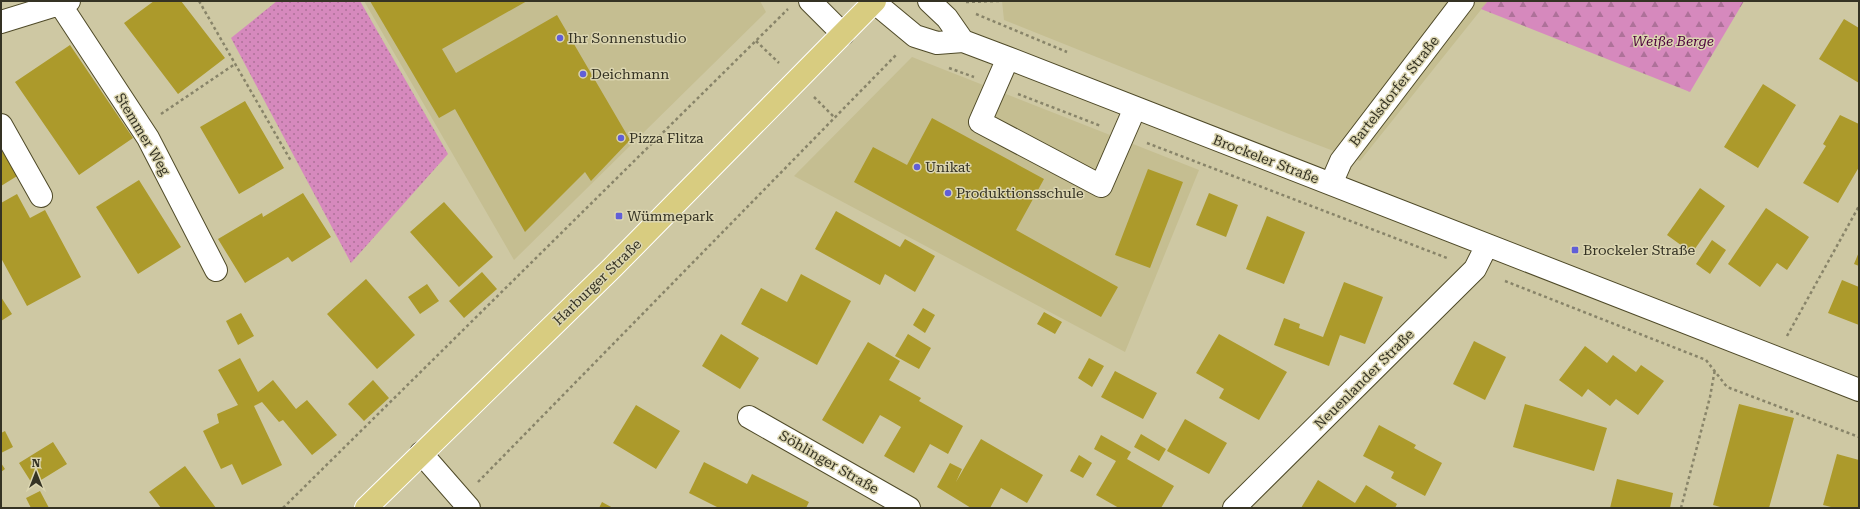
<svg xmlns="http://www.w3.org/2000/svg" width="1860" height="509" viewBox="0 0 1860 509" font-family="'Roboto Serif',serif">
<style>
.built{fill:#c5be91}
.grass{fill:url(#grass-dots)}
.forest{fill:url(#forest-firs)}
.building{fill:#ac9a2b}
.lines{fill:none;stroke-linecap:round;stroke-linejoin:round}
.minor-casing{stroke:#4f4a28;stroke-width:24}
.major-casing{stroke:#fff;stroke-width:24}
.path{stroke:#888469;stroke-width:2.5;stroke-dasharray:3 3;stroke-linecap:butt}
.minor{stroke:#fff;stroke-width:22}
.major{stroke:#d8cc80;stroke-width:22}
.poi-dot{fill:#615fd7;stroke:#dbd5b0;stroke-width:1.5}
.labels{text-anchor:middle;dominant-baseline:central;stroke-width:3;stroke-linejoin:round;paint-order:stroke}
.poi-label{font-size:14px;fill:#353324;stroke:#dbd5b0;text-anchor:start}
.park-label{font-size:14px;font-style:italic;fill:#4d003c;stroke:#dbd5b0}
.street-label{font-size:14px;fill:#353324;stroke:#dbd5b0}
</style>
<defs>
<pattern id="grass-dots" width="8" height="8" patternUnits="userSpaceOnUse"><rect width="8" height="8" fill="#d689bd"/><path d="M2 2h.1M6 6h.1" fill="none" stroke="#ae7199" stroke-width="1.8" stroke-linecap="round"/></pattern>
<pattern id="forest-firs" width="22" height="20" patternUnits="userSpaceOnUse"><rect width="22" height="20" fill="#d689bd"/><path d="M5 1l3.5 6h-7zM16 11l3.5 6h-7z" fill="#ae7199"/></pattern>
</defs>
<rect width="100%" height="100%" fill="#cec8a3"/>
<!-- built -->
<path class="built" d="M364 1H760L766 12 514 260Z
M1002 1H1488L1360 161 1289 134 1004 20Z
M912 57 1199 170 1125 352 794 176Z"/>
<!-- grass -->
<path class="grass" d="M277 1H360L448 154 351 263 231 38Z"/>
<!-- forest -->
<path class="forest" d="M1488 1H1744L1690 92 1481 9Z"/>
<!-- building -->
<path class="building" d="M154 1H181L225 58 178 94 124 23Z
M370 1H527L442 49 456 73 557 15 630 140 591 181 585 172 525 232 455 109 439 118Z
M1844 19 1859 28V83L1819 59Z
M70 45 133 138 79 175 15 82Z
M1763 84 1796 105 1758 168 1724 147Z
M245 101 284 168 239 194 200 127Z
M1840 115 1859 124V167L1838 203 1803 183 1826 146 1823 144Z
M932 118 1044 179 1016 230 1118 287 1101 317 854 182 873 147 907 165Z
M1 139 22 173 1 186Z
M1148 169 1183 182 1150 268 1115 255Z
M139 180 181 247 138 274 96 207Z
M1700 188 1725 206 1692 253 1667 235Z
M303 193 331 237 292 262 288 257 245 283 218 239 262 213 263 217Z
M1209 193 1238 205 1226 237 1196 225Z
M17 194 30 218 45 210 81 277 27 306 1 258V203Z
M444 202 493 257 459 287 410 232Z
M1766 208 1809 237 1787 270 1777 263 1760 287 1728 264Z
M836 211 900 247 905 239 935 256 915 292 885 274 880 285 815 249Z
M1267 216 1305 232 1284 284 1246 269Z
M1712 240 1726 250 1710 274 1696 264Z
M1859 252V266L1854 264Z
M482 272 497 289 464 318 449 301Z
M801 274 851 301 817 365 741 324 761 288 787 302Z
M366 279 415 335 377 369 327 314Z
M1842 280 1859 287V325L1828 313Z
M1344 282 1383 297 1365 344 1340 335 1329 366 1274 345 1284 318 1300 324 1299 328 1323 337Z
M427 284 439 301 420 314 408 297Z
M1 297 12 314 1 321Z
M923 308 935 315 925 333 913 325Z
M1044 312 1062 322 1055 334 1037 324Z
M241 313 254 336 238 345 226 321Z
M721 334 759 358 740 389 702 366Z
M908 334 931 348 919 369 895 356Z
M1219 334 1287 372 1259 420 1219 398 1224 389 1196 373Z
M1474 341 1506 357 1485 400 1453 384Z
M868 342 900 361 889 380 921 398 919 401 963 426 948 454 930 444 914 473 884 456 901 427 889 420 880 415 863 444 822 420Z
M1585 346 1607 363 1613 355 1636 372 1641 365 1664 381 1638 415 1616 399 1610 406 1588 389 1582 397 1559 380Z
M240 358 258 392 273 380 296 409 307 400 337 435 312 455 283 420 279 422 262 402 254 406 282 465 242 485 232 464 221 469 203 431 219 423 217 414 238 405 218 370Z
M1089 358 1104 366 1092 387 1078 378Z
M1115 371 1157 393 1143 419 1101 397Z
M373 380 389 398 364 421 348 404Z
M1525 404 1607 428 1594 471 1513 447Z
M1739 404 1794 418 1769 508H1724L1713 505Z
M636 405 680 431 656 469 613 443Z
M1185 419 1227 443 1209 474 1167 451Z
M1379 425 1416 445 1414 448 1442 463 1425 496 1391 478 1394 472 1363 456Z
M5 431 13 447 1 453V433Z
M1141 434 1166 449 1159 461 1134 447Z
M1101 435 1131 452 1127 459 1174 486 1161 508H1119L1096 495 1116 461 1094 449Z
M981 439 1043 475 1027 503 1001 488 990 508H971L937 487 950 463 962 469 956 482Z
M53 442 67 464 33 485 19 463Z
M1837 454 1859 460V508H1835L1823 505Z
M1079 455 1092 463 1083 478 1070 471Z
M704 462 747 484 752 474 809 502 806 508H719L689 493Z
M1 463 5 469 1 472Z
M185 466 216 508H161L149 492Z
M1617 479 1673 493 1670 508H1610Z
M1318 480 1355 503 1366 485 1397 504 1395 508H1301Z
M40 491 49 508H31L26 498Z
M602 502 613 508H599Z"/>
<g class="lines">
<!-- minor casing -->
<g class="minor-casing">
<path id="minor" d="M810 1 843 34
M929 1 947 18 963 41
M874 2 915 36 937 43 963 41 1008 58 1859 390
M60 4 148 138 216 270
M1 22 69 1
M1008 58 980 122 1101 186 1135 108
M1 125 41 196
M1331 184 1341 161 1463 1
M749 417 909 508
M421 453 469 508
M1234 508 1475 269 1487 245"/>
</g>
<!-- major casing -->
<g class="major-casing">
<path id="major" d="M366 508 612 268 875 1"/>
</g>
<!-- path -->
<path class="path" d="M199 1 291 161
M966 2 999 1
M976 14 1067 52
M756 41 779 63
M949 68 974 77
M1018 94 1101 126
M814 97 835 118
M161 114 235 64
M1147 143 1447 258
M1505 281 1706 360 1727 387 1859 437
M1787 336 1859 206
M478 482 897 54
M283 508 788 9
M1681 508 1710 397 1715 369"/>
<!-- minor -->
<use href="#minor" class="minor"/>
<!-- major -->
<use href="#major" class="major"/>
</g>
<!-- markers -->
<g class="poi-dot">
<circle cx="560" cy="38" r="4"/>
<circle cx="583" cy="74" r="4"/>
<circle cx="621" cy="138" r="4"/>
<circle cx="917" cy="167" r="4"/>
<circle cx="948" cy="193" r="4"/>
<rect x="615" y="212" width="8" height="8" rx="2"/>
<rect x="1571" y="246" width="8" height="8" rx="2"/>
</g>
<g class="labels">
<!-- poi labels -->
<g class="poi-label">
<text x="568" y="38">Ihr Sonnenstudio</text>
<text x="591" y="74">Deichmann</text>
<text x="629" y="138">Pizza Flitza</text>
<text x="925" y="167">Unikat</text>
<text x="956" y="193">Produktionsschule</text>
<text x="627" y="216">Wümmepark</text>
<text x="1583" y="250">Brockeler Straße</text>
</g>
<!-- park labels -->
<g class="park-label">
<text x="1673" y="41">Weiße Berge</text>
</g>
<!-- street labels -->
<g class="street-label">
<text transform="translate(1394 91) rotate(-52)">Bartelsdorfer Straße</text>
<text transform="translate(143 134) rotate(59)">Stemmer Weg</text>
<text transform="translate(1266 159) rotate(21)">Brockeler Straße</text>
<text transform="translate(597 282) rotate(-44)">Harburger Straße</text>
<text transform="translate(1364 379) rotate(-45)">Neuenlander Straße</text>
<text transform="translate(829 462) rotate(30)">Söhlinger Straße</text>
</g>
</g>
<!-- border -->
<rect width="1860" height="509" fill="none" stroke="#353324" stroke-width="4"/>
<!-- north arrow -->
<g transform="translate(36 473)" stroke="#dbd5b0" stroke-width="3" paint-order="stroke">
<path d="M0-3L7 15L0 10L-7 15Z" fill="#353324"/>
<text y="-6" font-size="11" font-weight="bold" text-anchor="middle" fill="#353324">N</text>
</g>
</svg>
